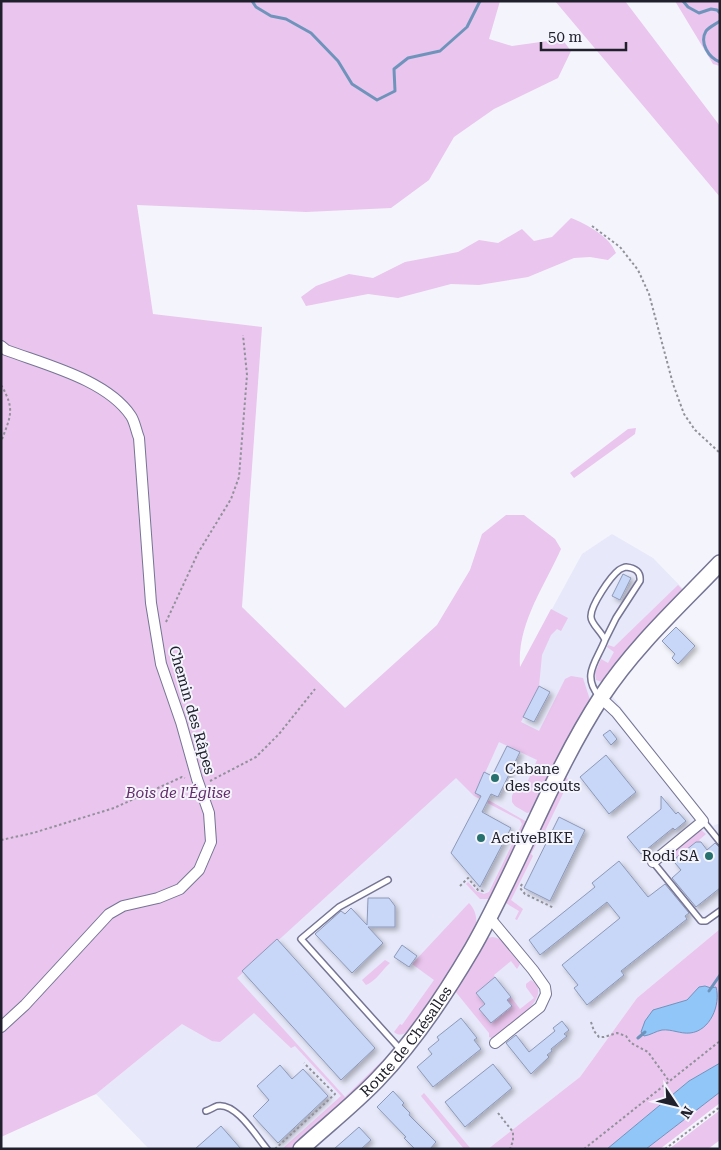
<svg xmlns="http://www.w3.org/2000/svg" width="721" height="1150" viewBox="0 0 721 1150" font-family="'Roboto Serif',serif">
<style>
.built{fill:#e7e8f9}
.green{fill:#eac5ee}
.water{fill:#91c6f9;stroke:#6f94bc}
.lines{fill:none;stroke-linecap:round;stroke-linejoin:round}
.stream{stroke:#6f94bc;stroke-width:3}
.building{fill:#c8d6f7;stroke:#8c99b8;filter:url(#shadow)}
.lane-casing{stroke:#757494;stroke-width:8}
.street-casing{stroke:#757494;stroke-width:12}
.secondary-casing{stroke:#757494;stroke-width:18}
.path{stroke:#91919b;stroke-width:2;stroke-dasharray:2.5 2.5;stroke-linecap:butt}
.lane{stroke:#fff;stroke-width:5}
.street{stroke:#fff;stroke-width:10}
.secondary{stroke:#fff;stroke-width:15}
.poi-dot{fill:#26706e;stroke:#f4f4fc;stroke-width:2}
.labels{text-anchor:middle;dominant-baseline:central;stroke-width:4;stroke-linejoin:round;paint-order:stroke}
.street-label{font-size:15px;fill:#20202d;stroke:#f4f4fc}
.poi-label{font-size:15px;fill:#20202d;stroke:#f4f4fc;text-anchor:start}
.park-label{font-size:15px;font-style:italic;fill:#652c6c;stroke:#f4f4fc}
</style>
<defs>
<filter id="shadow"><feDropShadow dx="3" dy="3" stdDeviation="2.5" flood-color="#0004"/></filter>
</defs>
<rect width="100%" height="100%" fill="#f4f4fc"/>
<!-- built -->
<path class="built" d="M612 534 653 558 689 595 613 680V697L713 826 720 823V929L637 998 580 1077 488 1149H149L96 1094 182 1024 520 668 582 554Z"/>
<!-- green -->
<path class="green" d="M1 1H500L489 39 512 46 562 39 571 51 558 78 494 109 454 137 429 180 391 208 306 212 137 205 153 314 262 327 242 607 345 708 437 625 470 570 482 534 506 515H524L555 539 561 549C544 587 517 624 520 667L551 609 568 618 561 631 557 629 551 635 542 655 539 686 521 722 539 731 565 679 571 676 583 678 590 700V704L535 810 527 813 515 806 512 802V796L516 787 524 790 537 760 499 742 476 793 527 822 493 895 489 899H480L466 884 468 882 476 891 484 894 489 892 522 824 520 820 474 796 456 778 237 978 345 1097 384 1059 386 1061 347 1099 292 1149H282L341 1096 295 1046 291 1048 254 1013 220 1042 212 1041 182 1024 96 1094 1 1137Z
M555 1H625L720 126V197Z
M675 1 720 2V66L713 64Z
M571 218C588 225 609 236 616 253L608 260 590 257 574 258 528 277 479 285 451 284 398 298 368 294 306 306 301 297 316 286 349 274 373 278 405 262 458 252 479 240 498 243 522 229 534 241 552 237Z
M636 428 635 434 574 478 570 473 628 429Z
M678 585 685 592 606 680 602 682 596 680 595 673 601 659 608 663 614 652 607 647 608 645 614 647Z
M566 777 569 781 545 831H543L531 854 533 856 511 900 523 909 517 920 515 919 519 911 504 902Z
M698 830H701L706 834 699 840 701 842H696L676 858 675 863 669 857V854Z
M469 903C476 911 477 917 476 929L438 993 436 992 435 996 410 1030C404 1034 400 1037 394 1032L400 1024 402 1025 434 980 412 964Z
M720 929V1063L689 1081 607 1149H488L580 1077 637 998Z
M493 937 500 939 520 964 517 969 511 961 494 975 495 977 476 993 485 1004 480 1009 491 1022 512 1006 507 1000 511 997 520 1009 534 998 526 987V984L531 980C557 997 506 1027 492 1038L489 1037V1033L455 991 487 938Z
M385 960 390 963C382 970 376 981 366 985L362 980Z
M720 1092V1103L660 1149H646Z
M424 1093 471 1149H464L421 1096Z
M720 1110V1140L708 1149H669Z"/>
<!-- water -->
<path class="water" d="M705 986 711 988 716 987C721 1005 710 1031 690 1033 680 1034 672 1029 662 1030 656 1031 651 1035 644 1036L641 1032 645 1021 653 1010 687 1000 699 987Z
M720 1063V1092L646 1149H607L689 1081Z"/>
<g class="lines">
<!-- stream -->
<path class="stream" d="M252 1 256 7 271 16 286 19 311 33 338 61 352 84 377 100 395 91 394 69 408 58 440 51 467 27 480 1
M683 1 688 7 699 13 711 9 717 10 720 13
M720 21C716 24 709 27 706 31 699 43 709 58 720 62
M709 991 720 975
M638 1038 645 1032"/>
</g>
<!-- building -->
<path class="building" d="M623 574 631 578 620 600 612 596Z
M676 627 695 646 678 664 672 658 675 654 662 641Z
M539 686 550 692 534 722 523 717Z
M610 730 617 739 611 745 603 735Z
M507 746 520 752 498 797 491 794 482 812 511 828 480 887 451 853 481 796 475 793 484 772 492 776Z
M606 755 636 792 609 814 580 777Z
M661 796 676 814 678 812 686 821 675 830 673 828 641 854 627 837 661 809Z
M559 817 585 830 550 901 524 888Z
M696 842H701L707 850 715 843 720 848V888L696 907 672 878 681 870 675 863 676 858Z
M619 861 648 897 665 884 689 913 685 916 687 919 621 971 624 975 587 1005 574 988 578 985 562 965 620 918 607 902 540 955 529 940 595 887 592 883Z
M368 898H389L395 906V927H368L383 943 352 973 315 934 341 911 345 914 351 908 367 925Z
M277 939 375 1048 341 1080 242 971Z
M402 945 417 956 409 967 394 957Z
M495 977 511 997 507 1000 512 1006 491 1023 479 1009 485 1004 476 993Z
M461 1018 477 1038 474 1040 481 1049 433 1087 417 1067 432 1054 428 1049 439 1040 437 1037Z
M562 1021 569 1030 564 1034 567 1036 551 1049 552 1051 547 1055 549 1057 531 1074 506 1043 516 1035 529 1052 555 1031 553 1028Z
M493 1064 512 1088 465 1127 445 1102Z
M280 1065 292 1079 303 1069 328 1096 278 1143 253 1116 269 1100 257 1086Z
M393 1091 404 1103 402 1105 410 1113 409 1115 436 1142 430 1149H415L404 1138 406 1137 377 1107Z
M221 1126 241 1149H195Z
M359 1127 371 1140 361 1149H334Z"/>
<g class="lines">
<!-- lane casing -->
<g class="lane-casing">
<path id="lane" d="M626 567C635 568 641 571 640 581L616 618 605 640C601 631 591 624 591 617 590 606 611 576 619 570 620 569 625 567 626 567Z
M599 696C581 675 597 661 605 640
M703 821 720 842
M653 862 701 921H706L720 911
M388 880 339 907 301 939 400 1049
M206 1111C210 1110 214 1107 217 1106 236 1102 256 1136 267 1149"/>
</g>
<!-- street casing -->
<g class="street-casing">
<path id="street" d="M1 346 6 350C46 365 107 380 131 416 135 422 136 431 139 438L151 603 161 664 181 722 197 779 209 813 211 842 199 870 180 889 158 898 123 906 109 914 25 1005 1 1027
M601 698 616 712 703 821 653 862
M489 917 533 970 545 987 546 994 540 1007 495 1043"/>
</g>
<!-- secondary casing -->
<g class="secondary-casing">
<g id="secondary">
<path id="s1" d="M301 1149C326 1126 353 1105 377 1080 414 1042 445 995 472 949 519 867 550 776 602 696 634 647 679 606 720 563"/>
</g>
</g>
<!-- path -->
<path class="path" d="M1 113H2
M592 226 620 247 638 270 649 294 673 384 684 414 695 430 720 453
M1 385C16 410 10 417 1 442
M166 622 198 553 231 499 239 477 247 375 243 335
M210 781 256 757 279 734 315 689
M1 840 33 833 114 808 182 777 185 778
M522 884 520 888 525 894 554 908
M460 886 468 878 478 890 483 891 485 889
M591 1022 594 1031 599 1037H604L617 1033 626 1036 631 1043 648 1052 669 1081
M498 1113 513 1132V1141L510 1149
M275 1149 335 1094 304 1063
M584 1149 720 1041
M665 1149 720 1107"/>
<!-- lane -->
<use href="#lane" class="lane"/>
<!-- street -->
<use href="#street" class="street"/>
<!-- secondary -->
<use href="#secondary" class="secondary"/>
</g>
<!-- markers -->
<g class="poi-dot">
<circle cx="495" cy="778" r="5"/>
<circle cx="481" cy="838" r="5"/>
<circle cx="709" cy="856" r="5"/>
</g>
<g class="labels">
<!-- street labels -->
<g class="street-label">
<text transform="translate(192 710) rotate(74)">Chemin des Râpes</text>
<text stroke="none"><textPath href="#s1" startOffset="151">Route de Chésalles</textPath></text>
</g>
<!-- poi labels -->
<g class="poi-label">
<text x="505" y="769">Cabane<tspan x="505" dy="17">des scouts</tspan></text>
<text x="491" y="838">ActiveBIKE</text>
<text x="699" y="856" text-anchor="end">Rodi SA</text>
</g>
<!-- park labels -->
<g class="park-label">
<text x="178" y="793">Bois de l'Église</text>
</g>
</g>
<!-- border -->
<rect width="721" height="1150" fill="none" stroke="#20202d" stroke-width="5"/>
<!-- north arrow -->
<g transform="translate(676 1105) rotate(125)" stroke="#f4f4fc" stroke-width="4" paint-order="stroke">
<path d="M0-4L9 19L0 12L-9 19Z" fill="#20202d"/>
<text y="-8" font-size="14" font-weight="bold" text-anchor="middle" fill="#20202d">N</text>
</g>
<!-- scale -->
<path d="M541 42v8h85v-8" fill="none" stroke="#20202d" stroke-width="2.5"/>
<text x="548" y="42" font-size="15" fill="#20202d" stroke="#f4f4fc" stroke-width="4" paint-order="stroke">50 m</text>
</svg>
